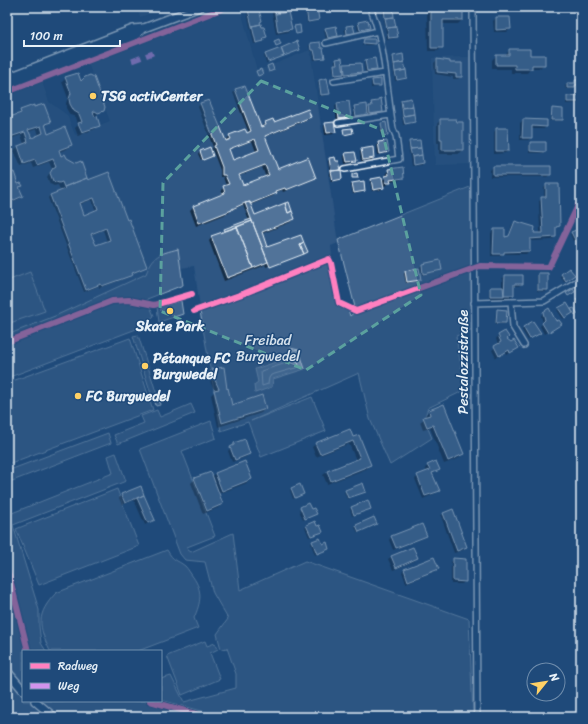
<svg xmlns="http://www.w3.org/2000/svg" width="588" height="724" viewBox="0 0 588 724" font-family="Sriracha,sans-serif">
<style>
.built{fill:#2e5683}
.green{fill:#3c628c;stroke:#92aac2}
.water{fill:#6685a7;stroke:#9ab0c7}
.shadow{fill:#0007;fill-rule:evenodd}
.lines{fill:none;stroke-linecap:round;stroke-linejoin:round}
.shore{stroke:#b4c6d8;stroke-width:1}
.building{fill:#517399;stroke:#e8f1f8;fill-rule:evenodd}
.street-casing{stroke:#e8f1f8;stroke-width:8}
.secondary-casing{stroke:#e8f1f8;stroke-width:10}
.street{stroke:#1f4a7a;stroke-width:5}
.secondary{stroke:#1f4a7a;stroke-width:7}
.quiet{stroke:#d193ec;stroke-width:5;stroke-dasharray:10 5;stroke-linecap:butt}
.cycleway-casing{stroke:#1f4a7a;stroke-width:8}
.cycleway{stroke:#ff80c0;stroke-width:6}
.marked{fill:none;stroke:#5ba19e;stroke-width:3;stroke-dasharray:8 5;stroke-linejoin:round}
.poi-dot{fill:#ffd166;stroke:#1f4a7a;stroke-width:1.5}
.labels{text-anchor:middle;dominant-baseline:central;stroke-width:3;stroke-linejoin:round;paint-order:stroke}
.poi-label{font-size:14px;font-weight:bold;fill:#e8f1f8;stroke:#1f4a7a;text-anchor:start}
.park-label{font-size:14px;fill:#d7e3ed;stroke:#1f4a7a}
.street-label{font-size:14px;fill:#e8f1f8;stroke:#1f4a7a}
</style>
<rect width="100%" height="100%" fill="#1f4a7a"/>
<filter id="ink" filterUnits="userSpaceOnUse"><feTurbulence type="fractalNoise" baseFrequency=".025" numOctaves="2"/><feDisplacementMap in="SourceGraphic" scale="8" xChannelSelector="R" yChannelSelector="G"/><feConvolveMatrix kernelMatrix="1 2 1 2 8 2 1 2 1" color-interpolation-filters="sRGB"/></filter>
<g filter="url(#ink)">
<!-- built -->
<path class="built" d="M136 7H167L140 17Z
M237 7H240L257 71 310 50 338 243 331 246 332 256 200 308 194 266 181 268 7 335V95L42 82 49 102 67 115 75 135 110 121 88 63Z
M470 57 472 164 435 165 432 58Z"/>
<!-- green -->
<path class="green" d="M475 185V328L456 336 465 390 428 408 424 419 432 438 390 465 370 419 359 373 251 421 312 397 326 431 261 457 248 422 221 431 200 311 329 259 337 304 348 310 350 316 356 311 338 240Z
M178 249 183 285 147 299 154 316 139 328 7 378V335L55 316 146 274C153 255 159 254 178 249Z
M30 272 45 311 7 324V281Z
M181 301 183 314 159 322 157 307Z
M138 335 157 395 152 397 133 336Z
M130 338 153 410 8 464 7 383Z
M191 404 195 413 118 444 114 435 144 423 141 416 157 410 160 417Z
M211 421 216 438 182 451 215 536 187 547 188 550 191 552 233 533 240 590 305 561 469 619 473 717H224L161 700V679L171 676 184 702 236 688V674L227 648 221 649 217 634 228 619 213 593 205 562 185 560 180 554 140 449Z
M108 433 111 443 7 483V471Z
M116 453 126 481 13 525 39 610V626L41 643 46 651H23V701H158L211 717H7V624L10 625 7 615V502L12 513 113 473 108 456Z
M117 489 139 546 39 585 16 529Z
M167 550C174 562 176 559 185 566 188 569 190 573 193 577 203 591 201 602 194 618L198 628 138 651H50C38 626 36 614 56 593Z
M205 641 207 646 215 643 218 649 210 653 220 679 182 695 167 656Z"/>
<!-- water -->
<path class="water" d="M290 348 299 350 305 369 273 379 272 387 255 393 254 385 258 382 255 369 288 358Z"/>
<!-- shadow -->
<path class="shadow" d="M271 7H287L291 29 288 32 276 34Z
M305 7H316L318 20 316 21 307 23Z
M384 9 397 37 395 38 387 40 383 11Z
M248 10 259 22 265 37 261 42 254 44 247 12Z
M431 10 462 20 458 24H442V47L438 51H428L427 13Z
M496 18 510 29 507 32H494L493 21Z
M358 23 369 28 358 31 357 25Z
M352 26 354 32 346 35 344 29Z
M326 29 337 35 336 37 326 39 324 30Z
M364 40 374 44 372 45H362Z
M311 44 324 57 322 59 314 60 313 51H310L309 45Z
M299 50 266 63 264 56 265 55Z
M509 50 529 56 544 64 540 68H531L527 73H511V69H492V60L496 56H505Z
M393 57 406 78 404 79 395 81 392 58Z
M337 60 342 67 344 65 361 72 359 73 343 75V73L341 75 334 76 333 67 335 65V61Z
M437 60 449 62V64L461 76 458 79H453V77L435 74 434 63Z
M366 61 376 69 374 71 365 72 364 62Z
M66 78 81 83 103 110 96 115 99 125 95 129 78 136 75 128 78 125 76 117 70 115 66 108V103L68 98 62 82Z
M319 80 329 93 327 95 320 96 318 82Z
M372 81 380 85 378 87 371 88V82Z
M576 81 580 85 578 86 574 87 573 89H566L565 86 567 84H574Z
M236 90 260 128 263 127 262 126 265 123 272 120 273 123 310 117 307 120 264 137 277 170 315 178 312 180 283 192 282 190 276 192 273 196 250 205 254 216 294 219 291 222 261 234 267 249 302 254 266 267 265 264 263 266 224 281 209 241 212 237 225 232V230L249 221 243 205 231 210 229 213 196 226 190 210 193 207 223 195 221 190 226 186 223 177H220V170L212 149 213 147 198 107 200 104 209 101 225 142 228 141 227 139 230 136 249 133 233 93ZM252 141 256 152 233 161 228 150ZM262 167 266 178 243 187 239 176ZM249 215H251L254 225 251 220Z
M581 96V103L566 104V99L567 97Z
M378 100 382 112 380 113 368 115V113L365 115 354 117 353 109 355 107 366 110 370 107V105L372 103Z
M401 101 414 122 412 123 403 125 400 102Z
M338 104 350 117 347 120 337 121 335 106Z
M552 109 562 120 560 121H550L551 111Z
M21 111 50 122 44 126 48 135 71 145 67 149 59 152 61 157 87 181 146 267 143 269 131 274 129 277 99 288V286L84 292 48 198 50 195 61 192 58 185 54 186 50 184 47 177 52 169 49 162 33 168 31 163 21 167 14 151 18 147 24 144 21 135 7 140V119L17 115ZM37 129 39 136 31 139 28 132ZM91 200 96 211 83 216 79 205ZM103 230 107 242 95 246 91 235Z
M440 120 462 150 458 154H439V143H437V124Z
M523 120 546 126 544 129H531V138L528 140H520V123Z
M326 124 335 132 333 134 325 135 324 126Z
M382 124 387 135 386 136 382 137 380 126Z
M496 129 508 151 505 153 494 154V132Z
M410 142 422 163 421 165 411 166 408 144Z
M378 143 388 152 387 153 378 155 377 145Z
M531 143 545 151 543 153H529V144Z
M209 149 210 157 201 160 198 154Z
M362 150 373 158 372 160 361 161 360 152Z
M346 154 356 160 354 162 345 164 344 156Z
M330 159 341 179 340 180 331 182 328 161Z
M493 167H550V175L547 177H490V170Z
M389 170 403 178 400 180 390 182 387 185 382 186 381 190 372 191 370 181 372 180 381 181 387 177 386 173Z
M7 175 18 185 21 186 19 188 22 196 19 199 9 203 7 197Z
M353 184 364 191 363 192 353 194 351 185Z
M547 185 559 226 555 228V237L552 240 529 241V251L526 254H503L500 256H491V233L494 230 504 238H508L512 225 515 222 533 234H540L539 201 544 198V188Z
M581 229V238L573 241 570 234Z
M439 262 441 270 439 271 422 275 420 267 422 265Z
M569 269 572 277 564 282 560 276Z
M405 272 420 279 418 281 406 283 404 274Z
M539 274H547V290L545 292 537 291V276Z
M505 276 522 283 519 286H513V295L510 298H489V290L491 288H502V279Z
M581 297V311H580L575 301Z
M559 309 571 311 574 309 576 313 574 315 572 313 563 319 557 310Z
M497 310 505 323 504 324H495L496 312Z
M543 313 559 325 544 334 540 326 543 323 541 316Z
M533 322 538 334 528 340 522 330Z
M498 336 506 339 518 348 507 355 506 352 496 358 492 350 498 345 496 339Z
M213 370 226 390 231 406 265 409 261 413 218 427 211 395 215 391 211 384 209 374Z
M444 406 463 454 459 458 444 464 430 428 423 430 420 422 426 417 425 415 429 411Z
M353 438 370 465 366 469 327 484 323 475 327 472 356 460 349 444 316 457 312 447 316 444Z
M234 444 249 454 246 457 232 462 228 451Z
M245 462 251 479 247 483 218 494 222 504 218 508 203 514 191 483 195 479 212 477 215 474Z
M428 466 439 469 432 474 438 490 436 493 423 499 415 479 418 476 427 472 425 468Z
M140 487 154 519 145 525 134 500 122 505 119 498 122 495Z
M291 489 303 494 293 499 290 490Z
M346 491H365L347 499 344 492Z
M368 501 370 508 368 510 352 516 350 509 351 508Z
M300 508 310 510 316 514 303 520 299 510Z
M443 514 466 547 463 550 454 553 441 516Z
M376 524 358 533 355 527 357 526Z
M307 526 320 533 309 537 305 527Z
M426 536 423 538 393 550 389 540 391 537Z
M312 542 322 545 328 549 315 555 311 544Z
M413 548 417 558 414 561 393 570 388 559 391 557Z
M454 559 465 581 462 584H451V562Z
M438 568 435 571 406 583 402 572 404 570Z"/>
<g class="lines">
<!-- shore -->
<path class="shore" d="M293 355 297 356 299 367 271 375 269 378 268 384 262 386 261 371 290 362Z"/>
</g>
<!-- building -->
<path class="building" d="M274 7H288V12L275 14Z
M317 7 319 20 308 22 306 8Z
M393 7 394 17 385 18 384 8Z
M256 8 257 11 259 10 262 21 260 22 261 24 252 26 248 10Z
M463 8V20H443V48H431V9Z
M288 12 292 29 278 32 275 14Z
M394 17 396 27 387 28 385 18Z
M496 17H510L511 29 496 30Z
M368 20 370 28 360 30 358 22Z
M261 24 262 27H264L267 37 263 38 264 41 256 43 252 26Z
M300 25 301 33 296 34 294 26Z
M353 25 355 33 347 34 346 26Z
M336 26 338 36 328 38 325 28Z
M396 27 398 37 389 38 387 28Z
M279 39 281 44 276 46 274 41Z
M364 39H375V44L363 43Z
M297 41 300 50 284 56 281 48Z
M320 42 321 48H323L325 58 316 59 314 50H311L310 43Z
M281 48 284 56 268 62 265 54Z
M509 49H530V55H545V65H532V69H515V65H496V55H509Z
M403 54 404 62 394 64 393 56Z
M342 58 344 74 335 75 334 64H337L336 59Z
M375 58 377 70 367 71 365 60Z
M437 59 450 61V63H462V77H456V74L437 72Z
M404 62 406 70 395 72 394 64Z
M361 63 362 72 345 74 344 64Z
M272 64 274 70 269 72 267 66Z
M261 69 263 74 258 76 256 71Z
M406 70 407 78 397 80 395 72Z
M78 73 81 81 85 77 90 75 94 77 105 107 104 111 98 113 95 111 93 112 95 117 97 116 100 126 82 132 78 123 82 122 79 114 74 111 70 104 69 99 71 93 65 77Z
M327 78 330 94 321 95 319 80Z
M381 79V86H373L372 80Z
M575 80H581V85H575V88H567V83H575Z
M245 86 261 127 266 125 265 122 273 119 274 122 308 109 311 117 265 136 278 169 308 157 316 178 286 190 285 188 276 191 277 193 250 204V202L245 203 232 209V210L199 223 193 206 225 193 223 186 229 184 225 175H222V167L214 146 216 145 200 103 209 100 226 141 231 139 229 135 245 129 247 133 251 131 235 89ZM255 139 259 150 233 160 229 149ZM265 165 269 175 243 185 239 175Z
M581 95V102H567V96Z
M381 98 383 112 370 114 369 106H372L371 102 378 101V99Z
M411 98 413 106 402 108 401 100Z
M349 101 351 117 339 119 337 103Z
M44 104 51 122 45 124 48 134 65 127 72 145 59 150 61 156 65 154 67 158 76 163 81 161 87 178 64 187 62 182 59 183 53 181 50 173 53 168 56 166 53 159 37 165 35 160 24 164 18 146 28 142 25 132 7 138V118L21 113 20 110 34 105V107ZM41 126 43 133 32 138 28 130Z
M367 104 368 114 356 116 354 106Z
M413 106 414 114 403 116 402 108Z
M552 108 563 109V120H551Z
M414 114 415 122 405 124 403 116Z
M440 119H456L457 122H463V150H442V139H440Z
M523 119 547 120V127L532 126V138H522Z
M334 122 336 132 327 133 325 123Z
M386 122 388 135 383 136 381 123Z
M352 128 353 133 344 135 343 129Z
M496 128H508L509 151H496Z
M420 140 421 148 410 149 409 141Z
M387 141 389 152 380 154 378 142Z
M530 142H546V152L530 151Z
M210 147 213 156 203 160 200 151Z
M373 147 374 158 363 160 361 149Z
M421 148 422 155 412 157 410 149Z
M355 152 357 161 347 162 345 153Z
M422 155 423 163 413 165 412 157Z
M335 157 336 161H339L341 170 331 171 329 158Z
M493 166H551V175H493Z
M403 167 404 178 390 180 391 183H386L385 176 389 175 388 169Z
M341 170 342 179 333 181 331 171Z
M14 172 18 184 21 183 23 186 19 187 23 196 12 201 7 188V174Z
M109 172 127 220 129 219 147 267 132 273 133 275 102 286 101 284 86 290 50 195 65 189 64 187 87 178 88 180ZM94 198 98 209 84 215 80 203ZM106 228 110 240 96 245 91 234Z
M357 173 358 178H352V174Z
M382 177 384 188 373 190 371 179Z
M364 181 365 191 354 193 352 183Z
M546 184H559L560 226 556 227V237L530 239V251L504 252V254H493L494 229H505V237L509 236 515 221 535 227 534 233H543L541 197H546Z
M7 201 12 214 8 216 9 219 7 220Z
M250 202 255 215 285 203 288 213 292 211 295 219 262 232 267 247 301 235 304 243 300 245 304 254 270 267 245 203Z
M289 202 292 211 288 213 285 203Z
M251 219 252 221 225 231 224 229Z
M252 221 268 262 253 268 237 227Z
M237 227 253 268 227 278 211 236Z
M581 228V238L575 240 571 232Z
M304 243 308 252 304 254 300 245Z
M440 260 442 270 423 274 422 264Z
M419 268 421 280 407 282 405 271Z
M569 268 575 275 566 281 561 274Z
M538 273H548V290H538Z
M505 275H523V284H514V295H504Z
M490 287H503L504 296H490Z
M573 289 575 292 568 296 566 293Z
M581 296V308L576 299Z
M567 303 573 313 565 318 558 308Z
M549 308 556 321 559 320 562 324 548 333 542 323 545 320 543 312Z
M574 308 578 314 575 315 571 309Z
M497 309 507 310 506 323H496Z
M533 321 541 333 530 339 523 327Z
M505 331 509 337 507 339 511 342 514 340 519 348 510 353 509 350 499 356 494 346 501 342 498 335Z
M224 367 227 389 228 388 232 405 262 395 266 409 222 423 214 390 219 389 215 380 212 369Z
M159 400 160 405 156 406 155 402Z
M444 404 464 454 448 461 433 425 427 427 423 417 430 415 429 410Z
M350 429 353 437 359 435 371 465 331 481 327 471 360 458 353 441 320 454 315 443Z
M245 439 250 454 235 460 230 447 234 445V443Z
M245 461 252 479 222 491 215 473Z
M436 461 440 470 432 473 440 491 425 496 417 475 430 470 427 465Z
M211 472 223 504 207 511 194 478Z
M363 483 366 492 348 498 345 490Z
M300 484 304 494 295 498 291 488Z
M141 486 144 495 125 503 121 494Z
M144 495 155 520 148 523 137 498Z
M368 500 371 509 354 515 351 507Z
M308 503 311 509 314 508 317 514 305 519 300 507Z
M453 509 467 547 457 551 443 513Z
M374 517 377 524 359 532 356 525Z
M315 521 317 526 320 525 323 532 311 536 306 525Z
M422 524 427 536 396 548 391 536Z
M320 538 323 544 327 542 329 549 317 554 312 541Z
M413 547 418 558 396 568 391 556Z
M434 557 439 569 408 581 404 569Z
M453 558 466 559V582L453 581Z"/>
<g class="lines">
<!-- street casing -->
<g class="street-casing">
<path id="street" d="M473 7 477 717
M326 43 378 31
M334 81 385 73
M338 123 390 115
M345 169 399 159 396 136 393 129C386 89 386 45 370 7
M511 302 513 327 524 345
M474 303 544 301 581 279"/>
</g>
<!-- secondary casing -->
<g class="secondary-casing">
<path id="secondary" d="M7 78 133 29 144 28 200 7
M7 85 136 35 143 28
M7 671 23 690
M35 701 54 717"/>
</g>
<!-- street -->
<use href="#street" class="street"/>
<!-- secondary -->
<use href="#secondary" class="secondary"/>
<!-- quiet -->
<path class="quiet" d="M132 61 153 53"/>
<!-- cycleway casing -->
<g class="cycleway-casing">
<path id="cycleway" d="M7 92 227 7
M194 311 245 293 329 259 331 263 339 303 356 311 480 266 549 267 581 199
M7 342 112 301 129 300 154 305 192 294
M7 567 28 651
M150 701 206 717"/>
</g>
<!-- cycleway -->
<use href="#cycleway" class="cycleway"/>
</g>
</g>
<!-- marked area -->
<path d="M0 0H588V724H0ZM261 81 382 130 421 295 306 370 160 311 163 183Z" fill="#1f4a7a" fill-opacity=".55" fill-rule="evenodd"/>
<path class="marked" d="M261 81 382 130 421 295 306 370 160 311 163 183Z"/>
<!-- markers -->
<g class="poi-dot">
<circle cx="93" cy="96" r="4"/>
<circle cx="170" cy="311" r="4"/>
<circle cx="145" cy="366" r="4"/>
<circle cx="78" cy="396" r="4"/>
</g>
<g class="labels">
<!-- poi labels -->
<g class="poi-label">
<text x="101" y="96">TSG activCenter</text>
<text x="170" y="326" text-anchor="middle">Skate Park</text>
<text x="153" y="358">Pétanque FC<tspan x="153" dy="16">Burgwedel</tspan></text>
<text x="86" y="396">FC Burgwedel</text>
</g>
<!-- park labels -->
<g class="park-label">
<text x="268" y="340">Freibad<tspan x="268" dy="16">Burgwedel</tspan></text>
</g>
<!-- street labels -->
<g class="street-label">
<text transform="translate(463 362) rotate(-90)">Pestalozzistraße</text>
</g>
</g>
<!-- margin -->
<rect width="588" height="724" fill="none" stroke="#1f4a7a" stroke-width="24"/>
<rect x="12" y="12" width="564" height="700" fill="none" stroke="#e8f1f8" stroke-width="1.5" filter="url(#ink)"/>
<!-- legend -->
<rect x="22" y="650" width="140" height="52" fill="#1f4a7a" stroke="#6f8dac"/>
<rect x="30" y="663" width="20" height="6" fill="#ff80c0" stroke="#6f8dac"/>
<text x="58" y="670" font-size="12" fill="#e8f1f8">Radweg</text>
<rect x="30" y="683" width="20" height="6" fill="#d193ec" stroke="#6f8dac"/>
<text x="58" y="690" font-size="12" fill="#e8f1f8">Weg</text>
<!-- north arrow -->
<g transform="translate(546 682) rotate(60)"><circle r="19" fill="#1f4a7a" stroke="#6f8dac"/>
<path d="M0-3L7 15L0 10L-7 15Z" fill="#ffd166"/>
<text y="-6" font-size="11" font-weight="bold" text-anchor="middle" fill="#e8f1f8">N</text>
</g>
<!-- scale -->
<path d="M24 40v6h96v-6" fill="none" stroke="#e8f1f8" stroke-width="2"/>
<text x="30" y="40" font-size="12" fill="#e8f1f8" stroke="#1f4a7a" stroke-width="3" paint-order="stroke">100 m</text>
</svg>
